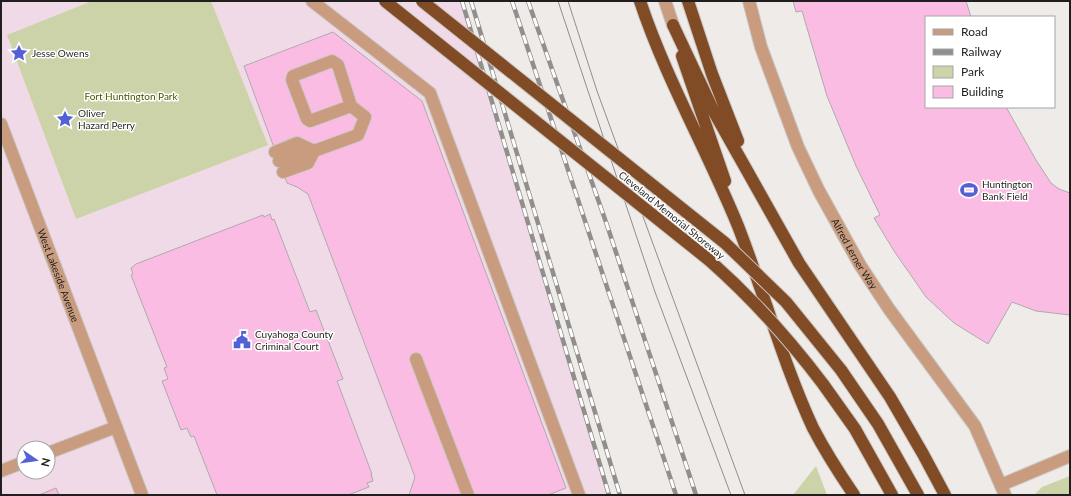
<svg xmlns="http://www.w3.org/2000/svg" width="1071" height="496" viewBox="0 0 1071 496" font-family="Lato,sans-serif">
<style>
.commercial{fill:#f0dae7;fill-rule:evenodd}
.green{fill:#cdd3a8}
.building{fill:#fbbce3;stroke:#aeaaac}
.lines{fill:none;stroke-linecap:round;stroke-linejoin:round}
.minor-casing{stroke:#c9c6c3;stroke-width:14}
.highway-casing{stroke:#c9c6c3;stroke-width:14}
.minor{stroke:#c99c7f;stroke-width:12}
.highway{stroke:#804b25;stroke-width:12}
.tram{stroke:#918e8c;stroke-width:1}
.rail-casing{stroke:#918e8c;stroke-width:4.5}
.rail{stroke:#fff;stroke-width:3;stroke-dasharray:9;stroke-linecap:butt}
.highway-bridge-casing{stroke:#c9c6c3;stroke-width:14;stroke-linecap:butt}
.highway-bridge{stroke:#804b25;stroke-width:12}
.labels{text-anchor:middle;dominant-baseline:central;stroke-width:3;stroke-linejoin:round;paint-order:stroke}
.poi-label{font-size:10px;fill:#201f1d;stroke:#fff;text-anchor:start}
.park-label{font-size:10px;fill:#4f5301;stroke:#fff}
.street-label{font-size:10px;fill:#201f1d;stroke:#fff}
</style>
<rect width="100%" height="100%" fill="#eeebe8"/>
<!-- commercial -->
<path class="commercial" d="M1 1H462L609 495H1ZM24 448H48V472H24Z"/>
<!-- green -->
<path class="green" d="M92 1H211L268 145 76 219 7 35Z
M816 466 827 495H793Z
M1070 476V495H1034L1042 487Z"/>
<!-- building -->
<path class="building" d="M793 1H966L971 17H926V107H1006L1036 160 1051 183 1059 189 1070 193V315L1036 311 1012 302 988 344 954 323 926 297 894 251 874 218 880 215 856 166 827 96 802 11 796 12Z
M333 32 422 101 566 488 548 495H409L415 477 308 194 297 187 287 183 244 66Z
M270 214 272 220 274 219 310 312 316 310 343 379 337 381 372 474H371L373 481 367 483 369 487 348 495H217L194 436 191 437 187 428 181 430 162 381 168 379 164 368 167 367 131 275 133 274 131 268 136 264 263 215 264 217Z
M56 488 59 495H39Z"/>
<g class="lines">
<!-- minor casing -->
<g class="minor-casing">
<g id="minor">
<path d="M312 1 430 93 579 495"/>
<path d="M665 1 673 25"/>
<path id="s1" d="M749 1 761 47 798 147 819 191 860 265 889 309 975 426 1005 495"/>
<path id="s2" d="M1 124 142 495"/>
<path d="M275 152 297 143 314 151 358 135 365 117 351 106 338 65 332 61 293 76 292 80 307 119 310 121 351 106"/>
<path d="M279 161 301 153 304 147"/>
<path d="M283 172 308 163 314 151"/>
<path d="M416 359 468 495"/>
<path d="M48 453 116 427"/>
<path d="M1 471 24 462"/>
<path d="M1001 485 1070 456"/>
</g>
</g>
<!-- highway casing -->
<g class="highway-casing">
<path id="highway" d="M640 1C666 79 707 150 738 226 764 293 783 363 813 428 825 451 839 473 854 495
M688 1 712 74 738 141
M673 25 714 112 799 263 890 397 923 454 945 495
M682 56 725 181
M841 370 878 424 918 495
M823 384 855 429 892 495"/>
</g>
<!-- minor -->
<use href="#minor" class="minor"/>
<!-- highway -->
<use href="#highway" class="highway"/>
<!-- tram -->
<path class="tram" d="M558 1 655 292 731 495
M568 1 597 91 745 495"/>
<!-- rail casing -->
<g class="rail-casing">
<path id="rail" d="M462 1 609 495
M471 1 620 495
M512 1 676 495
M528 1 607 225 696 495"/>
</g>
<!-- rail -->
<use href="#rail" class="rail"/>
<!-- highway-bridge casing -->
<g class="highway-bridge-casing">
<path id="highway-bridge" d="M385 1 709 260C752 298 789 339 823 384
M422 1 725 243 786 302 841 370"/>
</g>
<!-- highway-bridge -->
<use href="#highway-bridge" class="highway-bridge"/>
</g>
<!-- icons -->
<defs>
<g id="sight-bare" transform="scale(1.38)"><path d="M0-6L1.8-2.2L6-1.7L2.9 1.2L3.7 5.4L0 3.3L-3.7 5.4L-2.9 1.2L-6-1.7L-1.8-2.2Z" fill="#5360d6" stroke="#fff" stroke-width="2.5" paint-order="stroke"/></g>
<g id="stadium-bare" transform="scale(1.38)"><path d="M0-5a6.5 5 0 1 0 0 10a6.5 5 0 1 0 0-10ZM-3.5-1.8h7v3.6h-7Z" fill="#5360d6" stroke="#fff" stroke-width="2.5" paint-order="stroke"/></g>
<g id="civic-bare" transform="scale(1.38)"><path d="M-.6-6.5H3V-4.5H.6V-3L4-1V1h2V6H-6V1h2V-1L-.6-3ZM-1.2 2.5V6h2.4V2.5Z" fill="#5360d6" stroke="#fff" stroke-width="2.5" paint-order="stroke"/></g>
</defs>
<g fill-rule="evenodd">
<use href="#sight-bare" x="19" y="53"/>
<use href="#sight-bare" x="65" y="119"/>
<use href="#stadium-bare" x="969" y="190"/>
<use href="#civic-bare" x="242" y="340"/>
</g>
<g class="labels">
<!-- poi labels -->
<g class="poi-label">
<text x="32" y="53">Jesse Owens</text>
<text x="78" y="113">Oliver<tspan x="78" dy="12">Hazard Perry</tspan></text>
<text x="982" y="184">Huntington<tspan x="982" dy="12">Bank Field</tspan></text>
<text x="255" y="334">Cuyahoga County<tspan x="255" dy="12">Criminal Court</tspan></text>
</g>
<!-- park labels -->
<g class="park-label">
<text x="131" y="96">Fort Huntington Park</text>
</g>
<!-- street labels -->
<g class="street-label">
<text transform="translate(672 215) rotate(39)">Cleveland Memorial Shoreway</text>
<text stroke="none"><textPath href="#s1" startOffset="275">Alfred Lerner Way</textPath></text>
<text stroke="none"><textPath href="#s2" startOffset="162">West Lakeside Avenue</textPath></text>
</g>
</g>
<!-- border -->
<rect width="1071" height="496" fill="none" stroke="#201f1d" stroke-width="4"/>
<!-- legend -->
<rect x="925" y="16" width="130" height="92" fill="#ffffff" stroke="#a6a5a5"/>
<rect x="933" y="29" width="20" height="6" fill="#c99c7f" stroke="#a6a5a5"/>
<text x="961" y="36" font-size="12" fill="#201f1d">Road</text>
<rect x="933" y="49" width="20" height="6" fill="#918e8c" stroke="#a6a5a5"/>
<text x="961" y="56" font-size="12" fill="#201f1d">Railway</text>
<rect x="933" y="66" width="20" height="12" fill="#cdd3a8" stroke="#a6a5a5"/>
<text x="961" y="76" font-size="12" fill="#201f1d">Park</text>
<rect x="933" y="86" width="20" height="12" fill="#fbbce3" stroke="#a6a5a5"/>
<text x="961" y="96" font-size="12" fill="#201f1d">Building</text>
<!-- north arrow -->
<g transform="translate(36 460) rotate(103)"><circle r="19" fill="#ffffff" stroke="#a6a5a5"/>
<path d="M0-3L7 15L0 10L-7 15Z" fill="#5360d6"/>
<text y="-6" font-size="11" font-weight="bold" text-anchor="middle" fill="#201f1d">N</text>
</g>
</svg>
